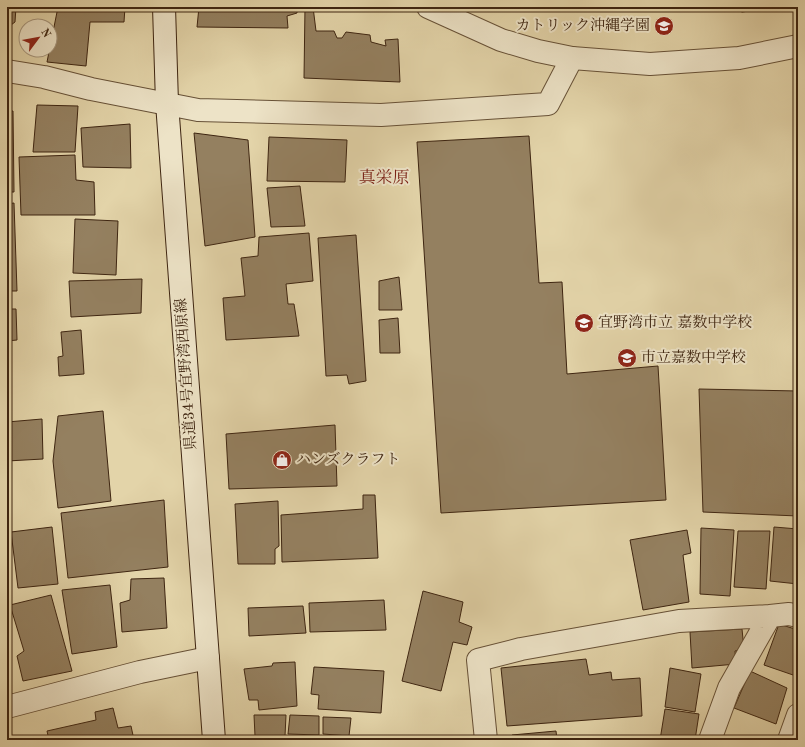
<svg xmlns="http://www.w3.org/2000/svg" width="805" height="747" viewBox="0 0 805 747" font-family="'Old Standard TT','Noto Serif JP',serif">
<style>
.building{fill:#948060;stroke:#3e2511}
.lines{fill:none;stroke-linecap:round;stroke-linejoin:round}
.minor-casing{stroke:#675137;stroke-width:24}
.tertiary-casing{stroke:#675137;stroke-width:24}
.secondary-casing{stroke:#3e2511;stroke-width:24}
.minor{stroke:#ede3c7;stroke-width:22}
.tertiary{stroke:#ede3c7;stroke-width:22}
.secondary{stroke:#ede3c7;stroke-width:22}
.labels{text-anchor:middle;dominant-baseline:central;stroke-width:4;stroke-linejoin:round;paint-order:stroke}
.poi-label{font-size:15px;fill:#3e2511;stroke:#ede3c7;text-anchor:start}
.street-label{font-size:15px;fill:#3e2511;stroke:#ede3c7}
.quarter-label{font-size:17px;fill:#7a1f14;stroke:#ede3c7}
</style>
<rect width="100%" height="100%" fill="#e3d4a9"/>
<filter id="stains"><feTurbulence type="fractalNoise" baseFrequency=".005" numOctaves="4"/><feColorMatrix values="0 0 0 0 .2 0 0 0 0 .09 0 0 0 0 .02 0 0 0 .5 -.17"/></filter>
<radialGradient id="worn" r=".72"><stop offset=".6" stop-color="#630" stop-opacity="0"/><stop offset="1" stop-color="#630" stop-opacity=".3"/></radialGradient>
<!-- building -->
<path class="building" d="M7 7H16L15 22 7 28Z
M58 7H125L124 22H90L86 66 47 62Z
M199 7H297V13L287 16 288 28 197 27Z
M305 7H313L316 31H334L337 38H342L346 32 370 35 371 42 386 46 385 40 398 39 400 82 304 78Z
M732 7H778L742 12Z
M37 105 78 106 75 152H33Z
M7 111H13L14 192H7Z
M130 124 131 168 83 167 81 128Z
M194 133 248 140 255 237 205 246Z
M529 136 539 283 562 282 567 374 658 366 666 500 441 513 417 142Z
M269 137 347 140 345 182 267 181Z
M75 155 76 180 94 182 95 215H21L19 157Z
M300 186 305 226 271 227 267 188Z
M14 203 17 291H7V204Z
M75 219 118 221 116 275 73 273Z
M309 233 313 281 286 284 288 304H294L299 336 226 340 223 298 245 296 241 258 258 256 259 237Z
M356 235 366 381 349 384 347 375 326 376 318 238Z
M399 277 402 310H379V281Z
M142 279 141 313 71 317 69 281Z
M7 309H16L17 340 7 341Z
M398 318 400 353H380L379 320Z
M81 330 84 374 59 376 58 357 63 356 61 332Z
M699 389 798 391V516L703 512Z
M103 411 111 501 58 508 53 461 58 416Z
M42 419 43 459 7 461V422Z
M335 425 337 486 229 489 226 434Z
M363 495H375L378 558 282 562 281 515 363 509Z
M164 500 168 567 68 578 61 513Z
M278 501 279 546 275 549V564H238L235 504Z
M52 527 58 584 18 588 11 532Z
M774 527 798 529V584L770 581Z
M701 528 734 530 730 596 700 594Z
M687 530 691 553 683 555 689 602 643 610 630 540Z
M738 531H770L766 589 734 587Z
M7 576H9L11 598 7 599Z
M164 578 167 628 122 632 120 603 130 600 131 579Z
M110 585 117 647 72 654 62 590Z
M423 591 463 602 459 622 472 627 467 645 453 642 441 691 402 681Z
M51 595 72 671 23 681 17 656 24 651 10 605Z
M384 600 386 630 310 632 309 603Z
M303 606 306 633 249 636 248 608Z
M779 624 798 630 796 676 764 665Z
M742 629 744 649 735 651 736 664 692 668 690 632Z
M586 659 589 675 611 672 612 680 640 678 642 716 507 726 501 668Z
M295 662 297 706 259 710 258 700H249L244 669 272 666 273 663Z
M314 667 384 671 381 713 318 709 319 695 311 694Z
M670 668 701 674 695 712 665 707Z
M750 671 787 688 776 724 734 708Z
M113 708 118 728 131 726 134 740H49L47 731 96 720 95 712Z
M665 709 699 714 695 740H660Z
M254 715H286L285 736H255Z
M290 715 319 716V735L288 734Z
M323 717 351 718 349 736 323 734Z
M556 731 557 740H512V735Z
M293 738 346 739V740H293Z"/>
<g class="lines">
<!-- minor casing -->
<g class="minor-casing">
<path id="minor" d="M7 71 44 77 91 89 198 110 381 115 548 104 572 58
M486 740 478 660 521 649 679 621 770 616
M710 740 729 688 770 616 789 614 798 616
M789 740 798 715"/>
</g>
<!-- tertiary casing -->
<g class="tertiary-casing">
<path id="tertiary" d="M428 7 501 40 538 51 572 58 650 64 739 58 798 46
M7 707 140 672 208 658"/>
</g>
<!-- secondary casing -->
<g class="secondary-casing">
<path id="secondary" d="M164 7 167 103 214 740"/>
</g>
<!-- minor -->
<use href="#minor" class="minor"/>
<!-- tertiary -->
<use href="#tertiary" class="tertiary"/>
<!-- secondary -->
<use href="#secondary" class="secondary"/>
</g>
<!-- icons -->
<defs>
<g id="school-disc" transform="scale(1)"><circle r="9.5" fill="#8f2418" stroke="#ede3c7"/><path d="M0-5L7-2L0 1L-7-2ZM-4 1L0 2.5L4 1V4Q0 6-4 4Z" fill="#fff"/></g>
<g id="shop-disc" transform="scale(1)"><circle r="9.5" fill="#8f2418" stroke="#ede3c7"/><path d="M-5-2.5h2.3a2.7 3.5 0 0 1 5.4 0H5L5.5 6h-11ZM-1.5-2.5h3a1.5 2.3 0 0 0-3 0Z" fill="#fff"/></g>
</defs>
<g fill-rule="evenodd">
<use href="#school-disc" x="664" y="26"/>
<use href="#school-disc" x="584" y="323"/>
<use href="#school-disc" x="627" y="358"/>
<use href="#shop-disc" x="282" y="460"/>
</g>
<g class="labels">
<!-- poi labels -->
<g class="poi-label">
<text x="650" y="26" text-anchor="end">カトリック沖縄学園</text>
<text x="598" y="323">宜野湾市立 嘉数中学校</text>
<text x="641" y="358">市立嘉数中学校</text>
<text x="296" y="460">ハンズクラフト</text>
</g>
<!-- street labels -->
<g class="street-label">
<text transform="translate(187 374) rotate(-94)">県道34号宜野湾西原線</text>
</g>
<!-- quarter labels -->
<g class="quarter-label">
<text x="384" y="178">真栄原</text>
</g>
</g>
<!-- margin -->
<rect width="805" height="747" fill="none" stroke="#e3d4a9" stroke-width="24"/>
<rect x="8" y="8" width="789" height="731" fill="none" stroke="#3e2511" stroke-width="2"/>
<rect x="12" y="12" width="781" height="723" fill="none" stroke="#3e2511"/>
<!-- north arrow -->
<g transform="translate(38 38) rotate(58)"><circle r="19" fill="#ede3c7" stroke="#a7977e"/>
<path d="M0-3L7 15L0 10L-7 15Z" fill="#8f2418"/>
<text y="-6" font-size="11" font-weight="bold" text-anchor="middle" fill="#3e2511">N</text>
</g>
<rect width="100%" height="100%" filter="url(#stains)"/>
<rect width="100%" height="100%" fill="url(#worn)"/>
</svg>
